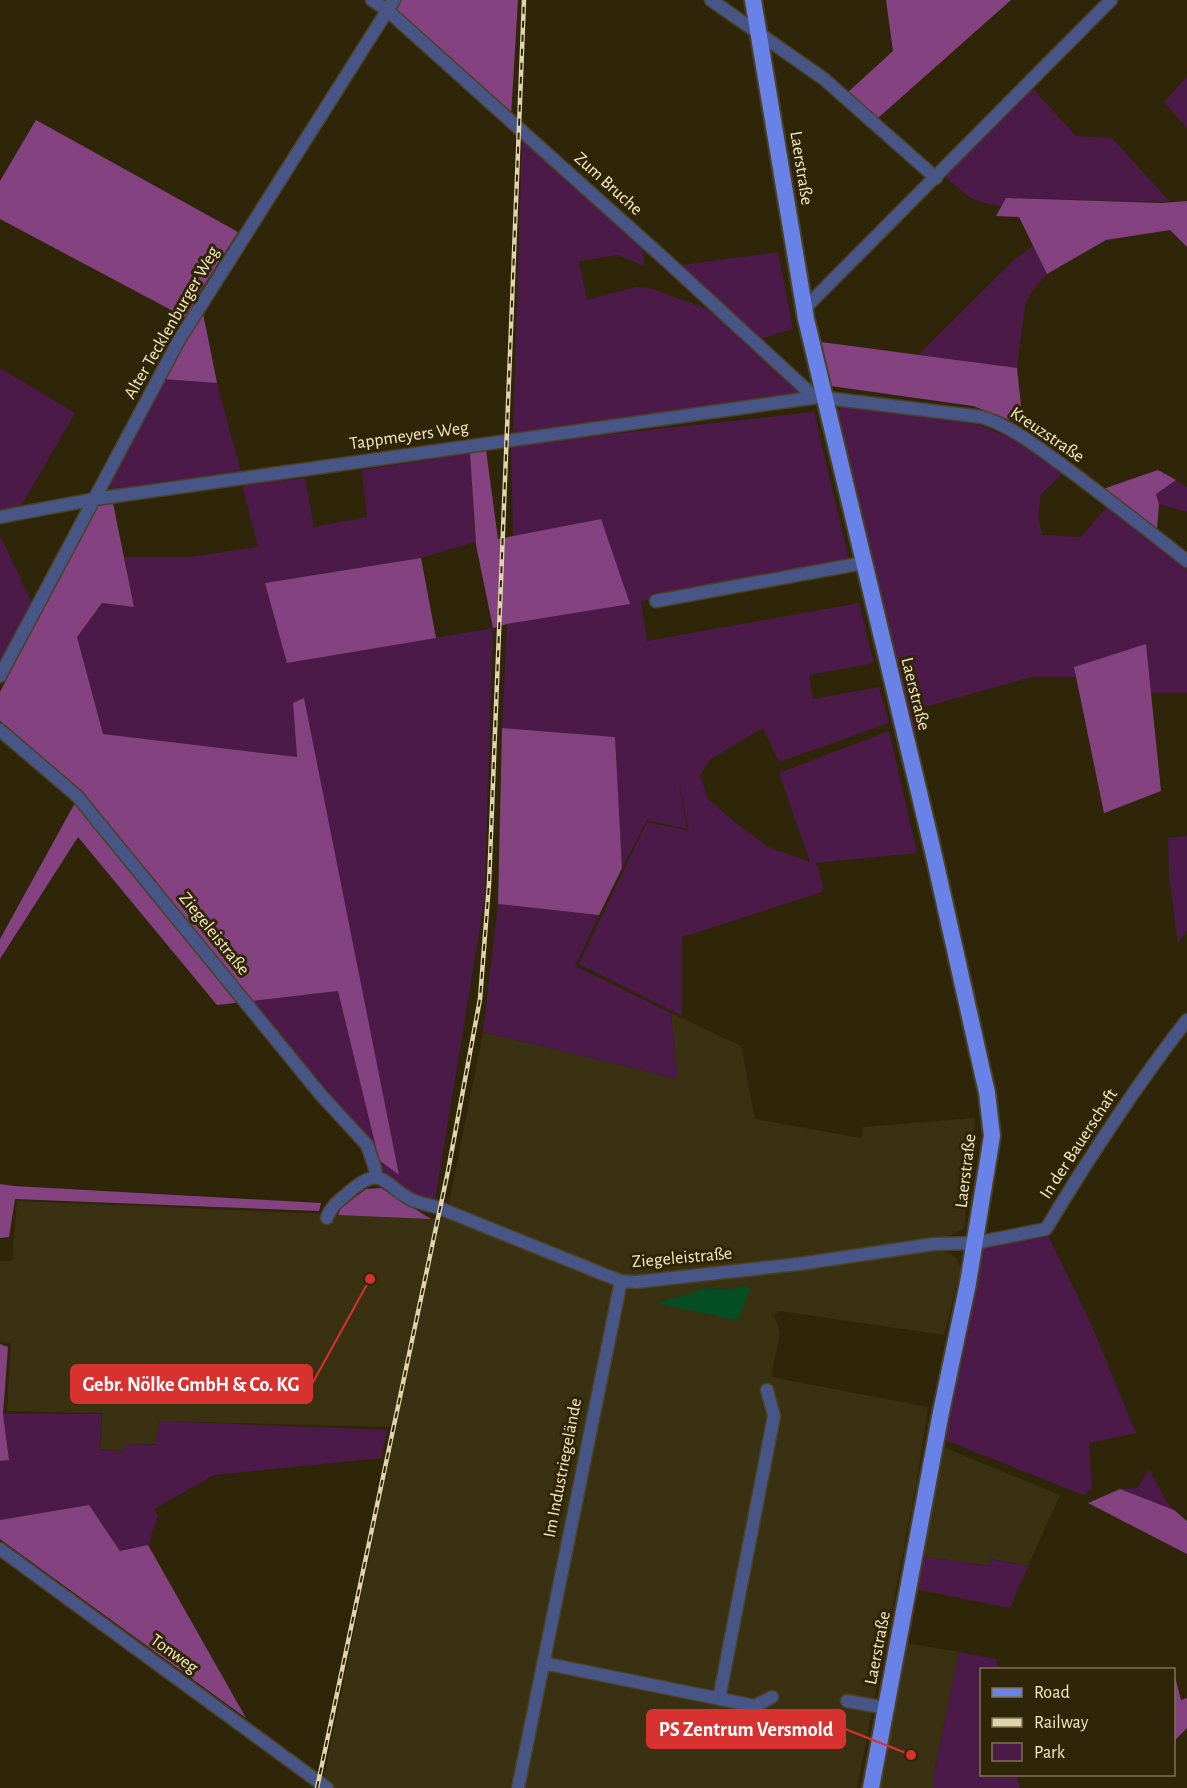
<svg xmlns="http://www.w3.org/2000/svg" width="1187" height="1788" viewBox="0 0 1187 1788" font-family="'Alegreya Sans',sans-serif">
<style>
.built{fill:#3a3012}
.green{fill:#4c1a48}
.forest{fill:#854280}
.water{fill:#054e22}
.lines{fill:none;stroke-linecap:round;stroke-linejoin:round}
.minor-casing{stroke:#4b4123;stroke-width:15}
.major-casing{stroke:#4b4123;stroke-width:20}
.minor{stroke:#485687;stroke-width:12}
.major{stroke:#6882e8;stroke-width:16}
.rail-casing{stroke:#e1d4ac;stroke-width:4.5}
.rail{stroke:#2f260a;stroke-width:2;stroke-dasharray:7;stroke-linecap:butt}
.labels{text-anchor:middle;dominant-baseline:central;stroke-width:6;stroke-linejoin:round;paint-order:stroke}
.street-label{font-size:18px;fill:#f7e9c0;stroke:#2f260a}
.leader{fill:none;stroke:#d83230;stroke-width:2}
.callout-dot{fill:#d83230;stroke:#2f260a;stroke-width:2}
.callout{fill:#d83230;stroke:#d83230;stroke-width:2}
.callout-label{font-size:20px;text-anchor:middle;font-weight:bold;fill:#fff}
</style>
<rect width="100%" height="100%" fill="#2f260a"/>
<!-- built -->
<path class="built" d="M671 1013 741 1046 755 1119 861 1138 863 1127 975 1118 964 1229 941 1239 939 1250 951 1254 956 1258 961 1269 944 1335 780 1311 774 1315 780 1332 771 1377 928 1407 917 1481 857 1788H332L323 1782 396 1427 160 1421 155 1444H126L124 1451 100 1449 102 1413 7 1411 11 1343 0 1342V1261H12L17 1201 446 1219 483 1032 678 1079Z
M943 1447 1060 1495 1028 1566 991 1559 989 1566 922 1556Z
M906 1643 959 1652 934 1773V1788H878Z"/>
<!-- green -->
<path class="green" d="M1187 77V128L1164 102Z
M1033 89 1076 136 1112 138 1170 202 1006 198 1002 206C971 202 967 196 945 176Z
M522 137 643 245 644 266 618 255 579 261 587 300 636 287 650 288 720 314 803 393 513 433Z
M1033 246 1047 274 1032 291 1025 304 1017 368 918 355 1015 259Z
M778 252 793 329 757 340 676 266Z
M0 368 75 413 21 506 0 510Z
M162 379 217 383 241 472 111 489 106 483Z
M843 405 980 425 1013 439 1063 473 1041 494 1038 519 1043 535 1081 537 1107 507 1187 569V693H1151L1146 645 1074 667 1076 677H1031L924 707 915 734 837 413Z
M814 412 850 564 641 601 647 641 859 603 874 663 809 675 813 699 879 687 889 723 779 762 763 728 709 760 700 775 708 799 736 823 768 847 810 862 779 773 889 731 917 853 814 863 818 866 823 890 822 892 682 937V1016L579 964 647 822 689 831 677 773 687 829 647 820 622 868 615 737 502 728 507 624 629 604 601 519 513 537 511 445Z
M470 453 475 542 421 558 266 583 287 663 493 628 484 903 435 1200 409 1192 381 1170 379 1160 399 1174 293 703 297 757 103 734 77 637 102 603 134 607 124 557H190L258 547 242 485 305 478 314 527 367 517 362 470Z
M1176 480 1187 487V512L1159 504 1156 494Z
M0 535 32 603 0 666Z
M1187 836V931L1178 943 1169 874 1168 838Z
M498 904 599 915 575 966 671 1013 678 1079 483 1032Z
M338 991 377 1150 252 1001Z
M1047 1233 1091 1324 1136 1433 1089 1443 1092 1489 1083 1495 945 1440 981 1248Z
M3 1414H101L100 1450 124 1451 126 1444 155 1445 160 1421 387 1430 381 1458 214 1475 154 1509 158 1516 148 1545 120 1551 89 1505 0 1520V1461L9 1460Z
M1149 1469 1166 1501 1174 1510 1120 1489 1137 1488Z
M922 1556 988 1566 990 1559 1028 1566 1010 1608 916 1589Z
M959 1652 996 1659 998 1669 982 1670V1774L1017 1775 1020 1788H934V1773Z"/>
<!-- forest -->
<path class="forest" d="M399 0H518L511 116 393 10Z
M886 0H1011L878 118 847 93 893 51Z
M36 120 238 232 199 293 217 383 162 379 188 319 0 219V181Z
M1006 198 1162 203 1187 201V247L1170 230 1106 240 1047 274 1019 217 996 216Z
M821 342 1017 368 1023 425 973 406 831 386Z
M486 450 498 539 601 519 630 604 507 624 493 628 476 545 470 453Z
M1158 470 1176 480 1156 494 1159 504 1157 529 1103 489Z
M113 503 134 607 102 603 77 637 103 734 297 757 293 703 304 698 399 1175 379 1160 338 991 217 1005 78 837 0 959V939L81 792 0 721V692L97 505Z
M421 558 436 638 287 663 265 583Z
M1146 644 1161 791 1104 813 1074 667Z
M502 728 615 737 622 868 599 915 498 904Z
M0 1184 14 1186 321 1203 319 1211 15 1199 9 1237 0 1238Z
M381 1188 431 1219 338 1215 341 1208 366 1189Z
M0 1344 8 1347 3 1414 9 1460 0 1461Z
M1120 1489 1174 1510 1187 1521V1554L1088 1503Z
M89 1505 120 1551 148 1545 246 1718 0 1539V1520Z
M1174 1673 1181 1700 1187 1698V1728L1174 1741Z"/>
<!-- water -->
<path class="water" d="M746 1286 750 1290 738 1318 735 1320 661 1304 659 1302 690 1294 703 1288 728 1289Z"/>
<g class="lines">
<!-- minor casing -->
<g class="minor-casing">
<path id="minor" d="M372 0 387 10 669 263 809 392 818 397
M711 0 824 79 936 178
M804 309 1111 0
M0 517 95 499 818 397 982 417C1015 428 1040 449 1069 470 1109 500 1148 530 1187 561
M656 601 863 563
M0 676 179 340 394 0
M0 730 77 796 321 1095 367 1145 375 1168 376 1178
M327 1218C330 1207 340 1200 348 1193 383 1162 382 1185 412 1200 421 1204 431 1205 439 1208L608 1276 621 1281 636 1282 799 1264 934 1244 975 1243 1046 1229C1090 1156 1134 1088 1187 1020
M0 1549 327 1788
M543 1663 755 1706 772 1697
M719 1699 774 1416 767 1390
M847 1701 886 1708
M518 1788 621 1281"/>
</g>
<!-- major casing -->
<g class="major-casing">
<path id="major" d="M753 0 806 319 932 847 987 1093 992 1136 968 1283 941 1412 871 1788"/>
</g>
<!-- minor -->
<use href="#minor" class="minor"/>
<!-- major -->
<use href="#major" class="major"/>
<!-- rail casing -->
<g class="rail-casing">
<path id="rail" d="M317 1788 448 1171 480 999 489 884 524 0"/>
</g>
<!-- rail -->
<use href="#rail" class="rail"/>
</g>
<g class="labels">
<!-- street labels -->
<g class="street-label">
<text transform="translate(801 168) rotate(81)">Laerstraße</text>
<text transform="translate(608 184) rotate(42)">Zum Bruche</text>
<text transform="translate(172 323) rotate(-60)">Alter Tecklenburger Weg</text>
<text transform="translate(1047 435) rotate(34)">Kreuzstraße</text>
<text transform="translate(409 436) rotate(-8)">Tappmeyers Weg</text>
<text transform="translate(915 694) rotate(76)">Laerstraße</text>
<text transform="translate(214 934) rotate(51)">Ziegeleistraße</text>
<text transform="translate(1079 1144) rotate(-57)">In der Bauerschaft</text>
<text transform="translate(966 1171) rotate(-83)">Laerstraße</text>
<text transform="translate(682 1258) rotate(-5)">Ziegeleistraße</text>
<text transform="translate(563 1468) rotate(-79)">Im Industriegelände</text>
<text transform="translate(878 1648) rotate(-79)">Laerstraße</text>
<text transform="translate(174 1654) rotate(36)">Tonweg</text>
</g>
</g>
<!-- callouts -->
<path class="leader" d="M370 1279L312 1384M911 1755L845 1729"/>
<g class="callout-dot">
<circle cx="370" cy="1279" r="6"/>
<circle cx="911" cy="1755" r="6"/>
</g>
<g class="callout">
<rect x="71" y="1365" width="241" height="38" rx="6"/>
<rect x="647" y="1710" width="198" height="38" rx="6"/>
</g>
<g class="callout-label">
<text x="191" y="1391">Gebr. Nölke GmbH &amp; Co. KG</text>
<text x="746" y="1736">PS Zentrum Versmold</text>
</g>
<!-- legend -->
<rect x="980" y="1668" width="195" height="108" fill="#2f260a" stroke="#7f7453" stroke-width="1.5"/>
<rect x="992" y="1688" width="30" height="9" fill="#6882e8" stroke="#7f7453" stroke-width="1.5"/>
<text x="1034" y="1698" font-size="18" fill="#f7e9c0">Road</text>
<rect x="992" y="1718" width="30" height="9" fill="#e1d4ac" stroke="#7f7453" stroke-width="1.5"/>
<text x="1034" y="1728" font-size="18" fill="#f7e9c0">Railway</text>
<rect x="992" y="1743" width="30" height="18" fill="#4c1a48" stroke="#7f7453" stroke-width="1.5"/>
<text x="1034" y="1758" font-size="18" fill="#f7e9c0">Park</text>
</svg>
